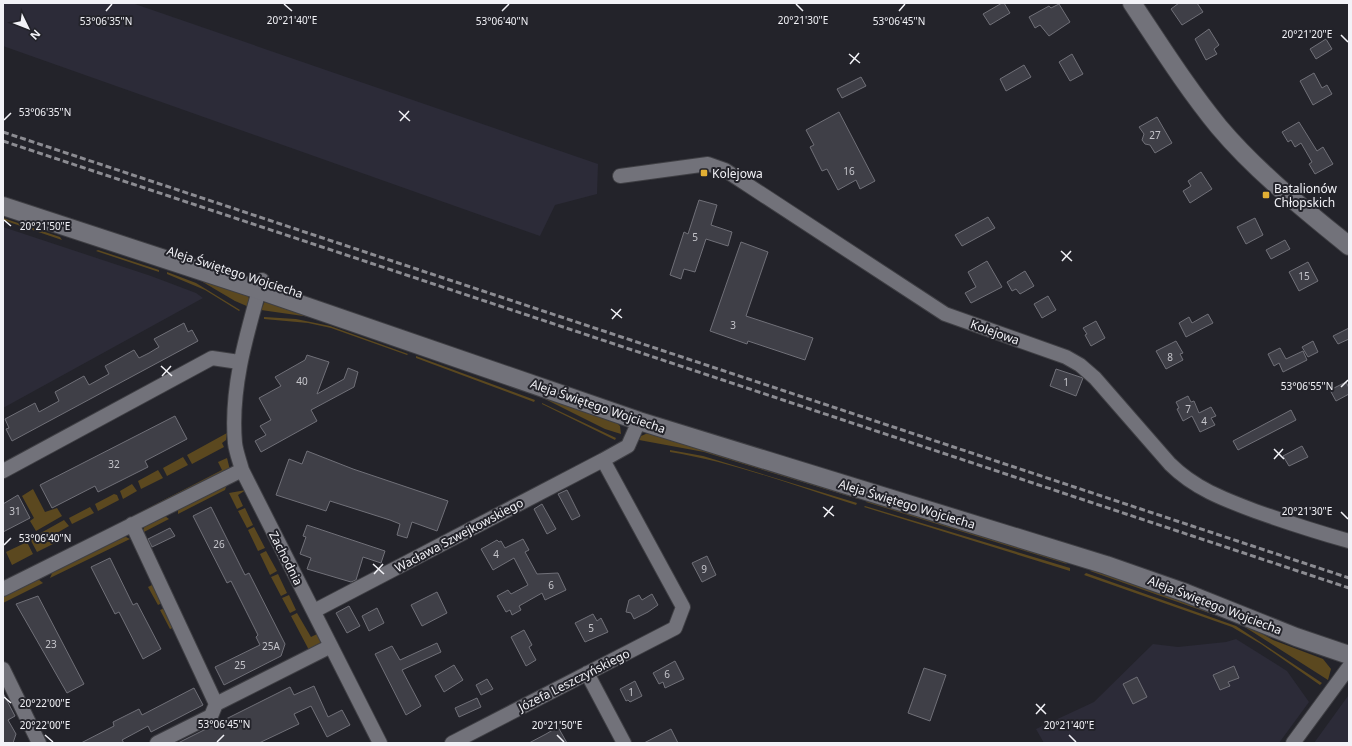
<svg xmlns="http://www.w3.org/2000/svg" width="1352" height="746" viewBox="0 0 1352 746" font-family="'Noto Sans',sans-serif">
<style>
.built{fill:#2c2b38}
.green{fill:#5b481f}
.building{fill:#3f3f47;stroke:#707078}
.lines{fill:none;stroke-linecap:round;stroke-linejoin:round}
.minor-casing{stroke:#3f3f44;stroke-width:16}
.tertiary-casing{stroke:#3f3f44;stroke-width:20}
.minor{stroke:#72727a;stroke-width:14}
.tertiary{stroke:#72727a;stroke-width:18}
.rail{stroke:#8c8c92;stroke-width:3;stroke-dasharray:6 3;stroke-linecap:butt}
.ticks{fill:none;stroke:#f2f2f7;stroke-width:1.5}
.poi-dot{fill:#e2af34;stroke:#23232a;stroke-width:1.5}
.labels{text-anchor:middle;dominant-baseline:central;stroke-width:4;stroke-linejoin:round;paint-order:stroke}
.number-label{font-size:10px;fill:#c5c5cb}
.poi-label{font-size:12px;fill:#f2f2f7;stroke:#23232a;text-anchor:start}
.street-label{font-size:12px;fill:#f2f2f7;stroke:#23232a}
.ticks-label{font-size:10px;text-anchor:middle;fill:#f2f2f7;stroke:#23232a;stroke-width:4;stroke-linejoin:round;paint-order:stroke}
</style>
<rect width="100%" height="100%" fill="#23232a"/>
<!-- built -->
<path class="built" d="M3 3H132L598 164 597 194 555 205 540 236 3 46Z
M3 227 151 276 196 293 203 298 3 408Z
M1236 639 1287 671 1309 702 1279 743H1044L1036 729 1094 702 1153 644 1178 647 1226 642Z
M1349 695V743H1314L1348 696Z"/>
<!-- green -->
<path class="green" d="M3 218 60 237 62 240 3 220Z
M98 250 159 270V272L96 251Z
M167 272 196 283 240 310 239 311 205 290 167 274Z
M196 278 247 293 250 301 249 307 235 301Z
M265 301 317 318 261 310Z
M264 317 296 319 330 326 408 354 407 355 331 328 308 323 264 319Z
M416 356 535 400 534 402 416 358Z
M546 397 615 421 620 426 621 434 605 429 543 398Z
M542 403 616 438 615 440 542 404Z
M227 433 226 440 222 443 224 447 192 464 187 455Z
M648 433 857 496 858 499 704 452 639 440 641 436Z
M670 450 703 456 857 503 856 505C795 486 733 462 670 452Z
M183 457 188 465 167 476 163 468Z
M227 458 230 470 90 539V538L222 470 218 462Z
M158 470 163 478 141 489 138 481Z
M132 484 137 491 123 499 120 491Z
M227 484 225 490 178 514V509Z
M33 489 45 512 57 508 62 516 36 531 30 521 34 518 22 496Z
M246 490 238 495 243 506 237 509 229 493Z
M114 494 117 495 119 500 98 511 95 504Z
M868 500 1064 560 1067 564 866 502Z
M865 506 1070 568V571L864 507Z
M90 507 94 513 72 524 69 518Z
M245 508 253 525 247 528 238 511Z
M165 516 169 519 142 533 145 525Z
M64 520 69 526 55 534 59 541 37 552 30 539Z
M254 527 265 548 258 551 248 530Z
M126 537 130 539 50 578 53 571 120 538Z
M27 542 33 554 12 565 6 552Z
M266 551 277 571 270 575 260 554Z
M1093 570 1138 583 1252 628 1273 640 1323 659 1331 669 1328 680 1240 624 1090 571Z
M1086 573 1236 626 1322 683 1320 685 1261 644 1232 627 1084 575Z
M278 574 287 593 281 596 271 577Z
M38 579 43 583 3 603V596Z
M152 585 162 603 158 605 148 587Z
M289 595 296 610 290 613 282 598Z
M165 608 175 627 170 629 160 610Z
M297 613 311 637 319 633C323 644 319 646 310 652L291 616Z"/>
<!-- building -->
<path class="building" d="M1002 3H1004L1010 13 990 25 983 14Z
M1179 3H1197L1203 12 1182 25 1171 9Z
M1059 4 1070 22 1049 36 1040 25 1035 28 1029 17 1049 6 1051 8Z
M1209 29 1219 45 1214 49 1217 54 1206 60 1195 39Z
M1326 39 1332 49 1316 59 1310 49Z
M1072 54 1083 74 1070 81 1059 62Z
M1024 65 1031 77 1006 91 1000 79Z
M1314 73 1322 88 1327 85 1332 94 1313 105 1300 81Z
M861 77 866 86 842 98 837 89Z
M839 112 875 181 860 189 856 180 838 190 827 169 822 171 810 147 814 145 806 130Z
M1157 117 1172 143 1155 153 1150 145 1145 144 1142 140 1144 134 1139 127Z
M1299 122 1317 151 1323 147 1333 164 1315 174 1309 164 1312 162 1301 143 1295 147 1291 140 1288 142 1282 132Z
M1201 172 1212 189 1190 203 1183 191 1191 186 1188 181Z
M699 200 717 205 711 225 732 232 728 246 706 239 695 272 684 269 681 279 670 275 684 232 688 234Z
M988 217 995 228 962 246 955 235Z
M1255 218 1263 235 1246 244 1237 227Z
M1285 240 1290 249 1271 259 1266 250Z
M741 242 768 252 746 316 813 338 805 360 748 341 747 344 710 331Z
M987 261 1002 287 971 303 965 293 976 287 968 272Z
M1308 262 1318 281 1299 291 1289 272Z
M1025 271 1034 286 1020 294 1016 289 1012 291 1007 282Z
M1048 296 1056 310 1042 318 1034 304Z
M1208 314 1213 323 1186 337 1179 323 1189 317 1192 323Z
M1096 321 1105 338 1091 346 1085 335 1087 334 1083 328Z
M184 323 188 332 192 330 198 341 12 441 6 429 9 428 5 419 35 403 39 412 59 401 55 392 84 376 89 385 109 374 105 366 134 350 139 358 149 353 159 347 154 339Z
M1349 328V339L1338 344 1333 336Z
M1176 341 1183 353 1180 354 1183 360 1166 369 1156 351Z
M1313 341 1318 352 1308 357 1302 347Z
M1280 348 1286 359 1303 351 1307 360 1283 372 1279 363 1274 366 1268 354Z
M307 355 329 362 317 394 344 379 348 368 358 372 354 387 311 410 317 421 261 452 255 441 266 435 260 426 271 420 259 398 281 386 275 377 305 360Z
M1056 369 1083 378 1076 396 1050 386Z
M1346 382 1349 388V394L1336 401 1330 390Z
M1188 396 1191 402 1194 401 1199 413 1211 407 1216 416 1211 418 1215 425 1200 432 1192 416 1183 421 1177 409 1179 408 1176 402Z
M1291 410 1296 420 1238 450 1233 441Z
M175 416 187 439 145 461 148 467 98 492 95 486 52 508 40 485Z
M1302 446 1308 457 1289 466 1283 456Z
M307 451 353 469 448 501 437 531 412 522 407 538 397 535 400 524 390 520 330 501 326 511 276 495 289 459 302 464Z
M567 490 580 516 572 520 558 494Z
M18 495 30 518 3 532V504Z
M542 504 556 529 547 534 534 509Z
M211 507 245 575 249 573 285 644 281 656 224 685 215 667 260 645 256 637 258 635 231 581 227 583 193 516Z
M307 525 385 551 381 563 363 557 356 580 351 582 307 569 311 558 300 554 306 537 303 536Z
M170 528 175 536 152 547 148 539Z
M523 539 529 550 525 552 537 574 558 573 566 590 545 600 542 593 519 606 521 610 512 615 510 610 506 612 497 596 508 590 511 594 528 585 514 558 493 570 481 549 497 540 499 542 501 541 505 548Z
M707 556 716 575 702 582 692 563Z
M110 558 133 605 137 603 161 649 143 659 119 612 115 614 91 567Z
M437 592 447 613 422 626 411 605Z
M652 594 658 605 648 612 634 619 631 613 626 612 629 600 639 595 642 600Z
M38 596 84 684 67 693 16 604Z
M349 606 360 626 347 633 336 613Z
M377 608 384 623 369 631 362 616Z
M593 614 597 621 601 618 608 632 585 642 575 623Z
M524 630 532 645 529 647 536 660 526 666 511 637Z
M437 643 441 652 402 670 421 706 406 715 375 654 392 646 400 660Z
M675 661 684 679 665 688 663 682 659 684 653 673Z
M454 665 463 680 444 692 435 676Z
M1234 666 1239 678 1228 682 1230 686 1220 690 1213 675Z
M924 668 946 675 930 721 908 713Z
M1137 677 1147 697 1133 704 1123 684Z
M487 679 493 689 481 695 476 685Z
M635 681 642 696 630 702 628 700 626 701 620 689Z
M314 686 328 717 342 710 350 725 327 737 311 706 294 714 299 724 259 743H178L290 687 294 695Z
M194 688 203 705 151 732 148 726 122 740 124 743H81L114 726 113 722 139 709 142 715Z
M3 693 15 716 8 720 16 734 13 743H3Z
M477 698 481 707 459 717 455 708Z
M558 727 567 743H529L546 734Z
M671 729 678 743H644Z"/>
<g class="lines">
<!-- minor casing -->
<g class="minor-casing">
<path id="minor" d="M620 176 708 164 725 170 945 314 1066 357 1080 365 1095 378 1170 464C1194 488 1223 499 1255 511 1286 522 1317 532 1349 541
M262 280C247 333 230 388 235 443 236 452 240 462 242 470L380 743
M603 460 628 446 639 421
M3 471 212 358 239 362
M132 524 216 704
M3 589 242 470
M314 611 603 460 683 607 675 628 452 743
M3 669 39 743
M587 673 624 743
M157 743 211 716 216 704 331 646
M1293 743 1349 667"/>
</g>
<!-- tertiary casing -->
<g class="tertiary-casing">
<path id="tertiary" d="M1132 3C1160 45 1187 88 1219 127 1257 172 1304 209 1349 246
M3 206 259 290 639 421 1106 565 1186 593 1296 637 1349 655"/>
</g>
<!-- minor -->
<use href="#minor" class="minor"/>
<!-- tertiary -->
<use href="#tertiary" class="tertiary"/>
<!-- rail -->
<path class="rail" d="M3 132 1349 578
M3 141 1349 588"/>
</g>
<!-- ticks -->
<path class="ticks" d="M284 4 292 11M796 4 803 11M106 11 112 4M502 11 509 4M899 11 905 4M1341 35 1348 42M849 54 860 63M850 64 859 53M399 111 410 121M4 120 11 113M400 121 409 111M4 220 11 226M1061 251 1072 261M1062 261 1071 251M611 309 622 318M612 319 621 309M161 366 172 376M162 376 171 366M1341 387 1348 380M1274 449 1284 459M1274 459 1283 449M823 507 834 516M1341 512 1348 519M824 517 833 506M4 545 11 538M373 564 384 574M374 574 383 564M4 697 11 703M1036 704 1046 714M1036 714 1045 704M45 735 53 742M557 735 564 742M1069 735 1076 742M217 742 224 735"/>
<!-- markers -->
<g class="poi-dot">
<rect x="700" y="169" width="8" height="8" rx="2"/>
<rect x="1262" y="191" width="8" height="8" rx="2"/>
</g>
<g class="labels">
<!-- number labels -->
<g class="number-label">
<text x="1155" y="135">27</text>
<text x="849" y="171">16</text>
<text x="695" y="237">5</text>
<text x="1304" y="276">15</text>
<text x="733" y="325">3</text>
<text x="1170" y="357">8</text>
<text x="302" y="381">40</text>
<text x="1066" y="382">1</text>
<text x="1188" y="409">7</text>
<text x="1204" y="421">4</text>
<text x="114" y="464">32</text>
<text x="15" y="511">31</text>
<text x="219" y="544">26</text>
<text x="496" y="554">4</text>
<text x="704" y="569">9</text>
<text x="551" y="585">6</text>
<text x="591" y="628">5</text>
<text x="51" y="644">23</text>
<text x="271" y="646">25A</text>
<text x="240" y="665">25</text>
<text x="667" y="674">6</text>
<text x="631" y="692">1</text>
</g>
<!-- poi labels -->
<g class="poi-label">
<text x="712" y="173">Kolejowa</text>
<text x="1274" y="188">Batalionów<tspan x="1274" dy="14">Chłopskich</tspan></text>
</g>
<!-- street labels -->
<g class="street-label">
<text transform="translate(235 272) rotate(18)">Aleja Świętego Wojciecha</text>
<text transform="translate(995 332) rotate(20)">Kolejowa</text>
<text transform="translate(598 406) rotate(19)">Aleja Świętego Wojciecha</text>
<text transform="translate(907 504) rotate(17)">Aleja Świętego Wojciecha</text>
<text transform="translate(459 535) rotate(-28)">Wacława Szwejkowskiego</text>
<text transform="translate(286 558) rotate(63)">Zachodnia</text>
<text transform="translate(1215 605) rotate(21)">Aleja Świętego Wojciecha</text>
<text transform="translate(574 680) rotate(-27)">Józefa Leszczyńskiego</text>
</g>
</g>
<g class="ticks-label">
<text x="292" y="24">20°21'40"E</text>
<text x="803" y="24">20°21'30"E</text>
<text x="106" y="25">53°06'35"N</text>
<text x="502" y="25">53°06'40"N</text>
<text x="899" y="25">53°06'45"N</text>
<text x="1307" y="38">20°21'20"E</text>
<text x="45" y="116">53°06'35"N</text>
<text x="45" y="230">20°21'50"E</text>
<text x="1307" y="390">53°06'55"N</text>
<text x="1307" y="515">20°21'30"E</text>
<text x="45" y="542">53°06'40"N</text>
<text x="45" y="707">20°22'00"E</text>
<text x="224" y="728">53°06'45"N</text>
<text x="45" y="729">20°22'00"E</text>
<text x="557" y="729">20°21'50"E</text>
<text x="1069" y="729">20°21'40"E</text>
</g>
<!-- border -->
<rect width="1352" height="746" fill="none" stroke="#f2f2f7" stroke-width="8"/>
<!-- north arrow -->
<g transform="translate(28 28) rotate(133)" stroke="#23232a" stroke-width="3" paint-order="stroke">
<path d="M0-3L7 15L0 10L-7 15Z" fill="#f2f2f7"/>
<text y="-6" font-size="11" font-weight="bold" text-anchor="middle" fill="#f2f2f7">N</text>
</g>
</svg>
